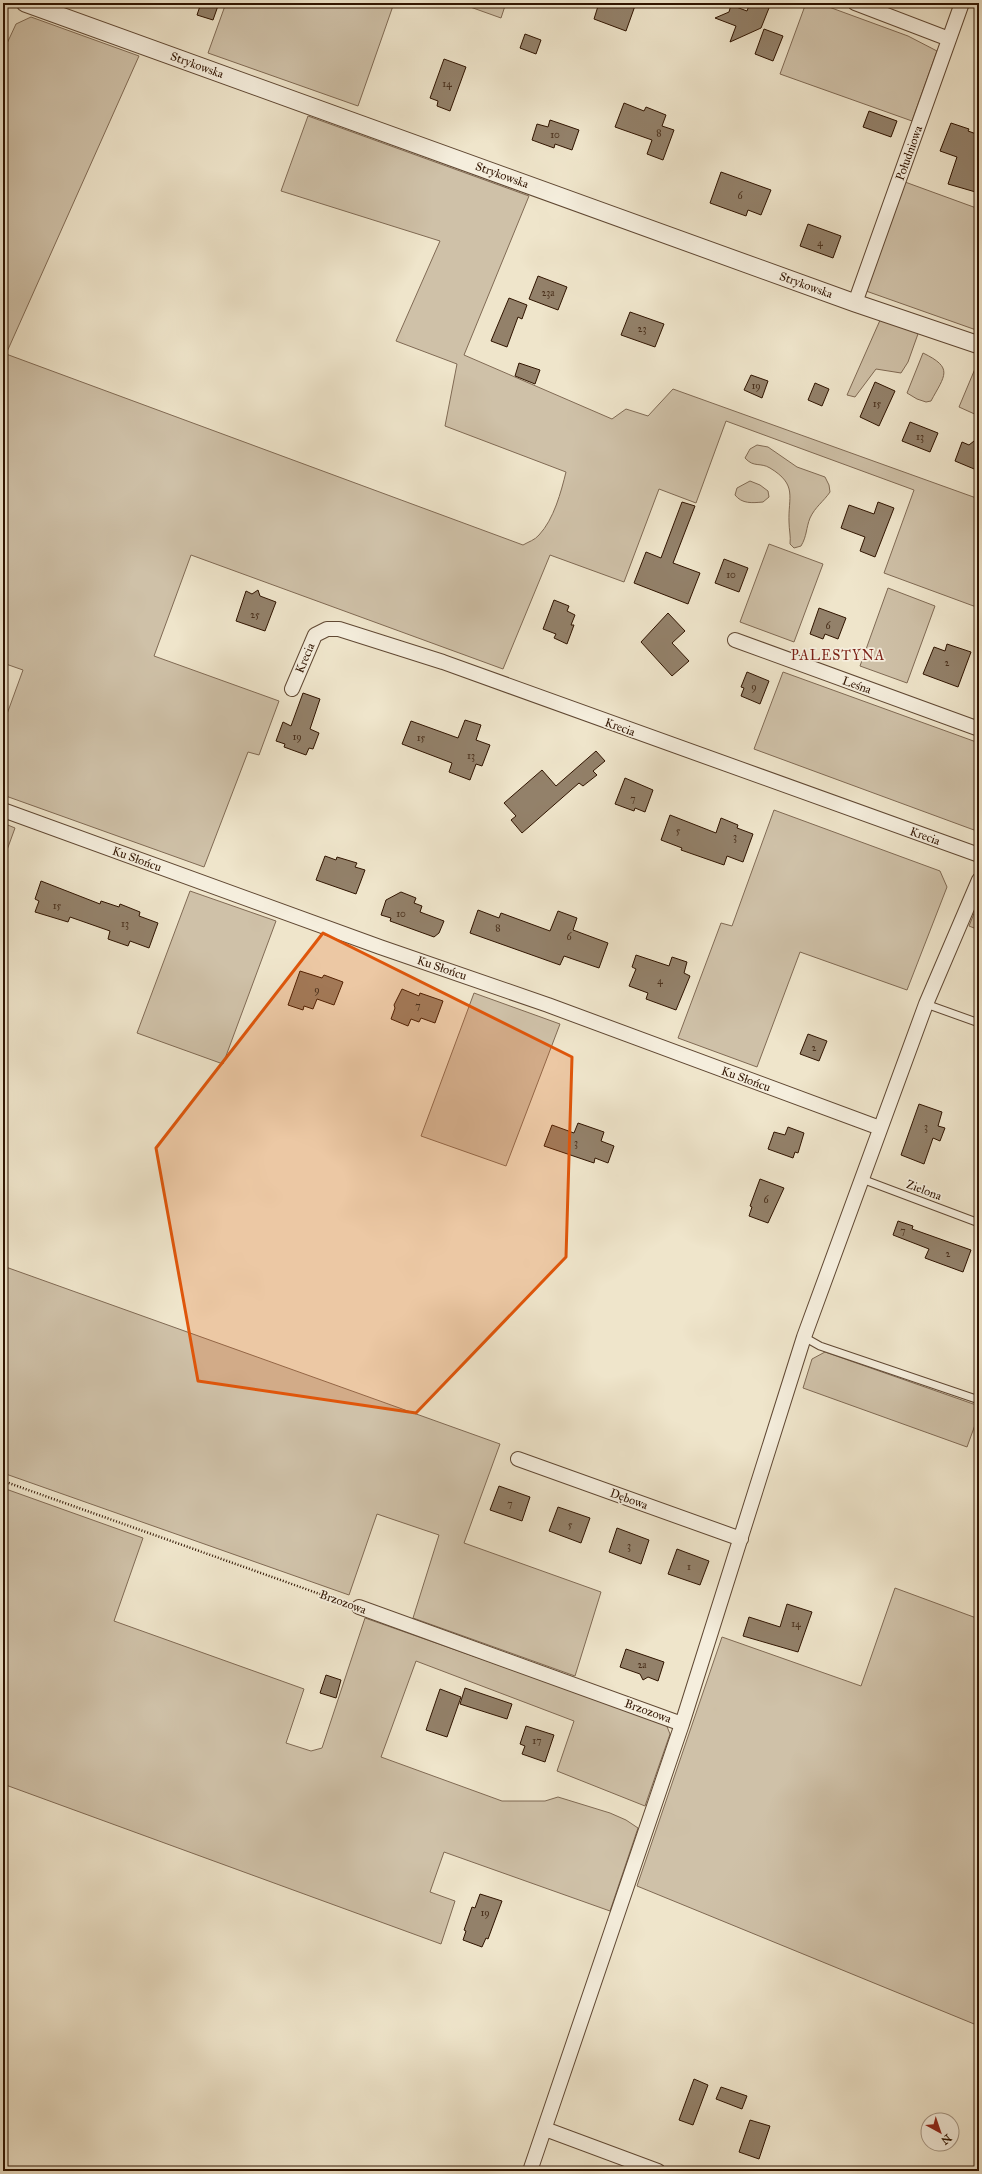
<svg xmlns="http://www.w3.org/2000/svg" width="982" height="2174" viewBox="0 0 982 2174" font-family="'IM FELL Great Primer',serif">
<style>
.green{fill:#cfc1a8;stroke:#806a54}
.building{fill:#93816a;stroke:#301400}
.lines{fill:none;stroke-linecap:round;stroke-linejoin:round}
.service-casing{stroke:#604833;stroke-width:9}
.minor-casing{stroke:#604833;stroke-width:16}
.tertiary-casing{stroke:#604833;stroke-width:19}
.path{stroke:#301400;stroke-width:2.5;stroke-dasharray:1 2;stroke-linecap:butt}
.service{stroke:#f5eedd;stroke-width:7}
.minor{stroke:#f5eedd;stroke-width:14}
.tertiary{stroke:#f5eedd;stroke-width:17}
.marked{fill:#df560b;fill-opacity:0.2;stroke:#df560b;stroke-width:3;stroke-linejoin:round}
.labels{text-anchor:middle;dominant-baseline:central;stroke-width:3.5;stroke-linejoin:round;paint-order:stroke}
.number-label{font-size:10px;fill:#492f1a}
.street-label{font-size:12px;fill:#301400;stroke:#f5eedd}
.quarter-label{font-size:14px;letter-spacing:1px;fill:#7a1f14;stroke:#f5eedd}
</style>
<rect width="100%" height="100%" fill="#efe5cb"/>
<filter id="stains"><feTurbulence type="fractalNoise" baseFrequency=".005" numOctaves="4"/><feColorMatrix values="0 0 0 0 .2 0 0 0 0 .09 0 0 0 0 .02 0 0 0 .5 -.17"/></filter>
<radialGradient id="worn" r=".72"><stop offset=".6" stop-color="#630" stop-opacity="0"/><stop offset="1" stop-color="#630" stop-opacity=".3"/></radialGradient>
<!-- green -->
<path class="green" d="M226 3H394L358 106 208 53Z
M459 3H506L501 18Z
M806 3H818L908 36 937 51 912 121 780 74Z
M31 17 139 56 6 354 523 545C528 542 535 540 539 535 554 519 561 492 566 472L445 426 457 364 396 341 440 241 281 191 308 116 529 196 464 355 612 419 626 409 648 416 673 389 979 499V608L884 573 914 490 726 421 696 503 659 489 624 582 550 555 503 669 191 555 154 656 279 701 259 755 248 752 204 867 3 795V725L23 670 3 663V52L16 24Z
M905 182 979 209V331L866 291Z
M881 318 919 331 908 362 901 373 876 369 855 397 847 395Z
M923 353C954 368 945 375 931 401L926 402 917 399 907 393Z
M977 364 979 365V416L959 407Z
M757 445 768 447 797 467 825 477 829 485 830 492C824 501 815 507 810 518 806 528 807 536 801 546L794 548 790 544C791 536 789 530 789 522 788 497 798 485 770 468 760 462 754 468 745 458L750 449Z
M750 481 760 485 768 491 769 497 763 502C752 503 742 504 735 495L737 488Z
M769 544 823 564 794 642 740 622Z
M888 588 935 606 907 683 860 666Z
M783 672 979 743V818L974 830 754 749Z
M774 810 940 871 947 887 907 990 800 952 757 1067 678 1038 721 923 732 926Z
M3 823 15 828 3 861Z
M190 891 276 921 223 1064 137 1033Z
M979 901V930L969 926Z
M474 993 560 1024 506 1166 421 1136Z
M3 1266 500 1444 464 1543 601 1592 575 1676 413 1618 439 1535 377 1514 349 1595 3 1473Z
M825 1352 979 1406V1414L967 1447 803 1388 812 1359Z
M3 1488 143 1538 114 1621 304 1689 286 1743 311 1751 322 1748 365 1618 666 1724 670 1734 645 1806 557 1771 574 1721 416 1661 381 1757 502 1801H545L558 1797 610 1813 626 1820 638 1828 610 1911 444 1852 430 1892 455 1901 441 1944 3 1784Z
M895 1588 979 1619V2026L637 1886 722 1637 861 1686Z"/>
<!-- building -->
<path class="building" d="M201 3H219L213 20 197 15Z
M599 3H636L626 31 594 19Z
M750 3H771L761 28 730 42 736 26 715 18 729 12 731 5 747 11Z
M764 29 783 36 773 61 755 54Z
M525 34 541 40 536 54 520 48Z
M444 59 466 67 450 111 437 106 438 101 430 98Z
M624 103 644 111 646 107 666 115 662 126 674 130 663 160 647 154 652 140 615 127Z
M869 111 897 121 891 137 863 127Z
M550 120 579 130 572 150 555 144 554 148 532 140 537 124 548 127Z
M951 123 969 129 968 131 979 135V193L948 184 957 157 940 151Z
M721 172 771 190 761 215 748 210 746 216 710 203Z
M808 224 841 236 833 258 800 246Z
M538 276 567 287 558 310 529 299Z
M509 298 527 305 522 319 518 317 507 347 491 341Z
M630 312 664 324 655 347 621 335Z
M519 363 540 370 535 384 515 376Z
M751 375 768 381 762 398 744 390Z
M875 382 895 391 879 426 860 417Z
M815 383 829 389 822 406 808 400Z
M910 422 938 433 930 452 902 441Z
M979 437V471L955 461 962 442 969 445Z
M682 502 695 506 673 563 700 573 688 604 634 583 646 552 661 558Z
M878 502 894 508 875 557 860 551 865 537 841 528 849 505 874 514Z
M724 559 748 568 739 592 715 583Z
M258 590 260 596 276 602 265 631 236 621 246 591 252 594Z
M554 600 569 606 567 611 575 615 571 625H574L567 644 554 638 556 634 543 629Z
M819 608 846 618 838 639 825 634 823 639 810 634Z
M668 613 685 631 672 643 689 661 672 676 641 642Z
M947 644 971 652 958 687 923 674 934 647 945 651Z
M747 672 769 681 760 704 741 696 744 688 741 687Z
M303 693 320 699 310 729 319 733 313 749 309 748 306 755 284 747 285 744 276 741 283 722 291 726Z
M465 720 481 725 476 740 490 745 482 766 476 764 470 780 449 772 452 763 402 744 411 721 458 738Z
M596 751 605 761 593 771 597 775 583 786 579 783 522 833 511 820 516 816 504 803 542 770 556 786Z
M625 778 653 790 645 812 635 808 634 811 615 804Z
M670 815 716 833 721 818 738 825 737 828 753 834 743 862 727 856 724 865 681 850 682 848 661 840Z
M325 856 336 860 337 857 357 863 355 867 365 870 356 894 316 880Z
M41 881 100 904 101 901 119 907 120 904 140 912 139 916 158 923 149 948 130 941 128 946 108 939 110 931 70 917 68 922 35 912 39 901 35 899Z
M401 892 416 898 414 903 422 906 420 912 444 921 439 933 434 937 390 921 391 918 381 915 386 900Z
M478 910 499 918 501 913 550 931 558 911 577 918 573 930 608 943 599 968 564 956 560 965 470 933Z
M636 955 669 966 672 957 687 962 684 973 690 976 676 1010 646 999 648 993 629 986 636 969 632 967Z
M300 971 322 978 324 975 343 982 334 1005 317 999 313 1009 304 1006 303 1010 288 1005Z
M402 989 419 996 420 993 443 1001 435 1023 421 1018 419 1022 411 1019 408 1026 391 1019 395 1008 394 1005Z
M808 1034 827 1041 819 1061 800 1054Z
M919 1104 942 1112 938 1126 945 1128 940 1141 933 1138 924 1164 901 1155Z
M578 1123 604 1132 601 1141 614 1146 608 1163 595 1158 594 1163 544 1146 552 1125 574 1133Z
M788 1127 804 1133 798 1153 795 1152 793 1158 768 1149 774 1132 785 1135Z
M760 1179 784 1188 768 1223 749 1216 752 1207 750 1206Z
M898 1221 913 1226 912 1229 971 1250 963 1272 925 1258 929 1249 893 1235Z
M499 1486 530 1497 522 1521 490 1510Z
M558 1507 590 1518 581 1543 549 1531Z
M617 1528 649 1540 641 1564 609 1552Z
M677 1549 709 1561 700 1585 668 1574Z
M787 1604 812 1612 798 1652 743 1636 749 1617 780 1627Z
M626 1649 664 1662 658 1681 648 1677 643 1680 640 1674 620 1667Z
M326 1675 341 1680 336 1698 320 1693Z
M465 1688 512 1704 507 1719 460 1704Z
M440 1689 461 1697 447 1737 426 1730Z
M526 1726 554 1735 545 1762 522 1754 525 1746 520 1744Z
M480 1894 502 1901 488 1939 486 1938 482 1947 463 1940 466 1931 464 1930 472 1907 475 1908Z
M694 2079 708 2085 693 2125 679 2120Z
M721 2087 747 2096 742 2109 716 2099Z
M750 2120 770 2126 759 2159 739 2152Z"/>
<g class="lines">
<!-- service casing -->
<g class="service-casing">
<path id="service" d="M926 1004 979 1023
M862 1179 979 1223
M804 1337 820 1346 979 1400"/>
</g>
<!-- minor casing -->
<g class="minor-casing">
<path id="minor" d="M855 3 949 39
M855 303 962 3
M735 640 979 729
M292 689 315 635 327 629H339L443 662 979 855
M3 810 380 947 548 1005 880 1128
M518 1459 741 1539
M359 1607 682 1724
M545 2129 658 2171
M530 2171 682 1724 804 1337 926 1004 979 880"/>
</g>
<!-- tertiary casing -->
<g class="tertiary-casing">
<path id="tertiary" d="M25 3 855 303 979 345"/>
</g>
<!-- path -->
<path class="path" d="M3 1481 345 1603"/>
<!-- service -->
<use href="#service" class="service"/>
<!-- minor -->
<use href="#minor" class="minor"/>
<!-- tertiary -->
<use href="#tertiary" class="tertiary"/>
</g>
<!-- marked area -->
<path class="marked" d="M323 933 572 1057 566 1257 416 1413 198 1381 156 1148Z"/>
<g class="labels">
<!-- number labels -->
<g class="number-label">
<text x="447" y="84">14</text>
<text x="659" y="133">8</text>
<text x="555" y="135">10</text>
<text x="740" y="196">6</text>
<text x="820" y="243">4</text>
<text x="548" y="293">23a</text>
<text x="642" y="329">23</text>
<text x="756" y="386">19</text>
<text x="877" y="404">15</text>
<text x="920" y="437">13</text>
<text x="731" y="575">10</text>
<text x="255" y="615">25</text>
<text x="828" y="626">6</text>
<text x="947" y="663">2</text>
<text x="754" y="687">9</text>
<text x="297" y="737">19</text>
<text x="421" y="738">15</text>
<text x="471" y="756">13</text>
<text x="633" y="799">7</text>
<text x="678" y="831">5</text>
<text x="735" y="837">3</text>
<text x="57" y="906">15</text>
<text x="401" y="914">10</text>
<text x="125" y="924">13</text>
<text x="498" y="928">8</text>
<text x="569" y="937">6</text>
<text x="660" y="981">4</text>
<text x="317" y="990">9</text>
<text x="418" y="1006">7</text>
<text x="814" y="1048">2</text>
<text x="926" y="1127">3</text>
<text x="576" y="1143">3</text>
<text x="766" y="1200">6</text>
<text x="903" y="1231">7</text>
<text x="948" y="1254">2</text>
<text x="510" y="1504">7</text>
<text x="570" y="1525">5</text>
<text x="629" y="1546">3</text>
<text x="689" y="1567">1</text>
<text x="796" y="1624">14</text>
<text x="642" y="1665">2a</text>
<text x="537" y="1741">17</text>
<text x="485" y="1913">19</text>
</g>
<!-- street labels -->
<g class="street-label">
<text transform="translate(197 65) rotate(20)">Strykowska</text>
<text transform="translate(909 153) rotate(-70)">Południowa</text>
<text transform="translate(502 175) rotate(20)">Strykowska</text>
<text transform="translate(806 285) rotate(20)">Strykowska</text>
<text transform="translate(305 658) rotate(-67)">Krecia</text>
<text transform="translate(857 685) rotate(20)">Leśna</text>
<text transform="translate(620 727) rotate(20)">Krecia</text>
<text transform="translate(925 836) rotate(20)">Krecia</text>
<text transform="translate(137 859) rotate(20)">Ku Słońcu</text>
<text transform="translate(442 968) rotate(19)">Ku Słońcu</text>
<text transform="translate(746 1079) rotate(20)">Ku Słońcu</text>
<text transform="translate(924 1190) rotate(21)">Zielona</text>
<text transform="translate(629 1499) rotate(20)">Dębowa</text>
<text transform="translate(343 1602) rotate(20)">Brzozowa</text>
<text transform="translate(648 1711) rotate(20)">Brzozowa</text>
</g>
<!-- quarter labels -->
<g class="quarter-label">
<text x="838" y="655">PALESTYNA</text>
</g>
</g>
<!-- margin -->
<rect width="982" height="2174" fill="none" stroke="#efe5cb" stroke-width="16"/>
<rect x="4" y="4" width="974" height="2166" fill="none" stroke="#301400" stroke-width="2"/>
<rect x="8" y="8" width="966" height="2158" fill="none" stroke="#301400"/>
<!-- north arrow -->
<g transform="translate(940 2132) rotate(140)"><circle r="19" fill="#f5eedd" stroke="#a69785"/>
<path d="M0-3L7 15L0 10L-7 15Z" fill="#8f2418"/>
<text y="-6" font-size="11" font-weight="bold" text-anchor="middle" fill="#301400">N</text>
</g>
<rect width="100%" height="100%" filter="url(#stains)"/>
<rect width="100%" height="100%" fill="url(#worn)"/>
</svg>
